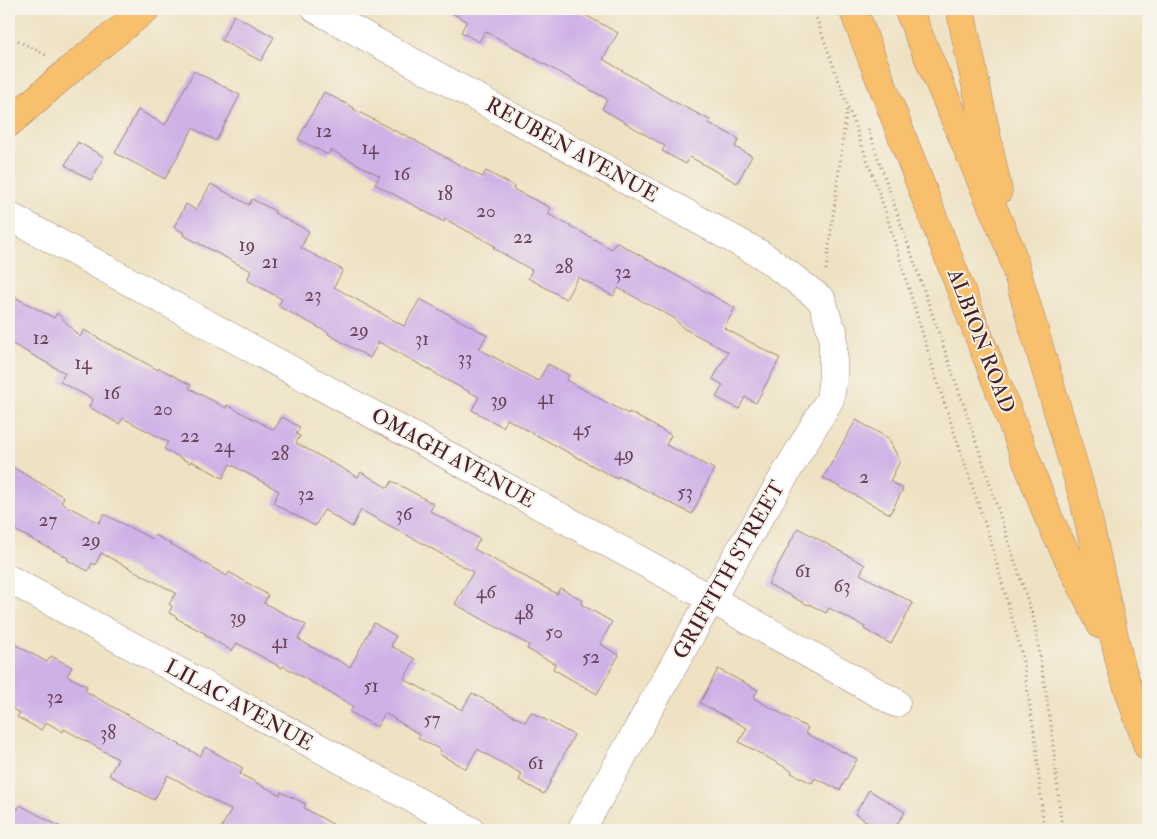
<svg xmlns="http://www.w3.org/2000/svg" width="1157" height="839" viewBox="0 0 1157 839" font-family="'IM FELL Double Pica',serif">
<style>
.building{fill:#ceb1e7}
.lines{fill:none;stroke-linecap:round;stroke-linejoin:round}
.minor-casing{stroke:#9c8077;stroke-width:29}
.major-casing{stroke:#9c8077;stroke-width:29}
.path{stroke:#9c8077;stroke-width:3;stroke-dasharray:1 4;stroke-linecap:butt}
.minor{stroke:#fff;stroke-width:28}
.major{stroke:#f8bf6c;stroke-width:28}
.labels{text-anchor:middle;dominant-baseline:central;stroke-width:4;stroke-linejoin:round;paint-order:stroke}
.number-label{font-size:19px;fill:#6b445a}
.street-label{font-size:21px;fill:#4a1f2b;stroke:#f7f3e8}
</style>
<rect width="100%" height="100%" fill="#f7f3e8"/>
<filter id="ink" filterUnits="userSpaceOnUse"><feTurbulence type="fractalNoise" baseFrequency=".02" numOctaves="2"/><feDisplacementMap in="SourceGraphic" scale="10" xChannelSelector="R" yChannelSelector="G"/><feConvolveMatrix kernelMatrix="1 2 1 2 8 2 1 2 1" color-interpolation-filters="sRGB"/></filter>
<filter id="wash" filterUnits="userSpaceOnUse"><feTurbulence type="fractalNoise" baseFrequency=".0096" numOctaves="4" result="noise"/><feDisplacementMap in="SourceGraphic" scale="20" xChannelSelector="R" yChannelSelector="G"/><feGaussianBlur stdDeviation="1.12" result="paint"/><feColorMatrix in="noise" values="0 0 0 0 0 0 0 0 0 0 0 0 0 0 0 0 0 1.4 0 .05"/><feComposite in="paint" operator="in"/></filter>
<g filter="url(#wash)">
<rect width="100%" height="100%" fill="#eee2c3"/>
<g id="blocks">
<!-- building -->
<path class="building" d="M444 9H574L618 33 603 59 669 99 710 120 709 123 739 139 735 147 752 156 737 183 690 157 686 164 662 151 665 146 602 109 607 99 485 31 479 42 461 32 467 21Z
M234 15 274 37 261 61 221 40Z
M194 71 240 95 216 141 193 128 165 179 115 153 138 110 165 125Z
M324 92 354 108 353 109 403 135V134L482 177 486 171 514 186 513 189 551 208 548 214 612 249 616 242 735 308 724 328 780 358 756 403 745 397 739 409 716 397 723 385 713 379 728 352 683 328 674 318 618 288 613 296 578 277 566 299 528 278 532 270 493 248 495 246 445 219 444 222 375 184 380 176 331 150 328 155 298 139Z
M78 142 104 157 91 180 65 165Z
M211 184 249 205 252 199 275 211 274 213 309 231 301 248 343 270 334 287 404 326 420 299 487 335 479 349 538 381 548 364 569 375 566 380 628 414 629 412 671 435 666 445 714 469 692 514 618 476 617 479 507 419 503 427 472 410 479 397 437 375V374L379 342 370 358 328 334 329 333 278 306 282 299 247 280 251 271 183 235 184 233 174 227 186 204 196 210Z
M9 294 54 318 57 313 80 337 84 330 119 350 120 349 158 370 159 368 191 385 189 388 226 408 227 405 274 430 282 417 300 427 296 434 300 436 296 443 358 477 361 472 388 488 392 481 434 504 430 511 480 539 474 549 557 594 560 588 583 600 581 604 612 622 600 644 619 655 597 694 553 669 555 664 527 649 529 645 455 604 473 572 415 539H414L361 510 352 527 324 510 315 526 273 503 279 491 230 464 223 478 191 461 190 463 164 449 168 442 123 418 119 424 89 407 93 399 60 382 65 373 9 342Z
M856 420 888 438 900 461 890 481 903 489 890 514 823 478Z
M9 465 64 497 61 503 99 523 104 514 152 539 155 535 227 576 229 572 268 595 264 603 306 625 298 639 333 659 334 658 350 667 374 623 396 636 391 646 415 659 404 679 462 710 472 693 525 722 531 712 574 735 544 794 519 780 522 774 477 749 466 769 439 754 441 750 418 738 420 735 385 713 377 727 350 712 353 706 283 666 282 668 237 643 232 651 205 635 206 634 176 618 177 617 169 613 172 606 169 604 176 593 101 553 95 565 92 563 88 571 67 560 68 558 9 527Z
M798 528 865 565 860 574 913 603 891 644 864 629 865 627 829 608 826 613 809 604 808 605 768 584Z
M9 641 47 662 51 656 72 667 67 676 87 686 85 691 200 756 205 747 243 768 240 774 280 795 281 792 306 804 304 808 343 830H220L231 810 168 775 154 800 109 775 118 759 64 729 63 732 46 722 41 730 17 717 20 713 9 707Z
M718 669 758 690 753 698 808 728 805 733 857 759 840 790 815 778 812 783 791 773 792 771 739 742 747 728 700 703Z
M869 790 905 812 893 830H881L855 814Z
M9 804 18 809 20 805 66 830H9Z"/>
</g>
</g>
<g filter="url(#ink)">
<use href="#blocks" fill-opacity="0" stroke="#9c8077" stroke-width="1"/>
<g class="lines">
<!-- minor casing -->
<g class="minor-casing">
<path id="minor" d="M316 9 762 255 788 274 822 300 831 330 833 331V377L830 399 711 599 581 830
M9 216 711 599 896 703
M9 579 470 830"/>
</g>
<!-- major casing -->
<g class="major-casing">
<path id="major" d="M853 9 1049 519 1101 625
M908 9 920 38 1010 248 1084 500 1121 667 1148 747
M960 9 998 191
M9 123 72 68 146 9"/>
</g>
<!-- path -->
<path class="path" d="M813 9 884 207 937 381 990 539 1022 655 1036 745 1044 830
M9 36 46 55
M868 129 969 420 1034 620 1051 724 1062 830
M826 270 847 108"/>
<!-- minor -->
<use href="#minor" class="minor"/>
<!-- major -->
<use href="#major" class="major"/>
</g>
</g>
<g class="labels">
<!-- number labels -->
<g class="number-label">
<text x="324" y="131">12</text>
<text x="370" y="148">14</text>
<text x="402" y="174">16</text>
<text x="445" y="194">18</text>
<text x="486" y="211">20</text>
<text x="523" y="237">22</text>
<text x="247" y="245">19</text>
<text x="270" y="262">21</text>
<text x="564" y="267">28</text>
<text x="623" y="272">32</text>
<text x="313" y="295">23</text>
<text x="359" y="330">29</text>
<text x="41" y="338">12</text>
<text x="422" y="339">31</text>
<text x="465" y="358">33</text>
<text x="83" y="363">14</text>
<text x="112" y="393">16</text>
<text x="546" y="398">41</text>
<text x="499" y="400">39</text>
<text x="163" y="409">20</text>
<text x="582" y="429">45</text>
<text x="190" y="436">22</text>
<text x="224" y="446">24</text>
<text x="280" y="454">28</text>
<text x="624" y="454">49</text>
<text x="864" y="477">2</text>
<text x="685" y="492">53</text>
<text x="306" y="494">32</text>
<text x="404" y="514">36</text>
<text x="48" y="520">27</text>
<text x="91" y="540">29</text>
<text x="803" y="571">61</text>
<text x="842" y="586">63</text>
<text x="486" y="592">46</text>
<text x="524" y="613">48</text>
<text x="238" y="617">39</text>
<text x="554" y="632">50</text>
<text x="280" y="642">41</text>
<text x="591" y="657">52</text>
<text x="371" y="686">51</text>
<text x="55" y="697">32</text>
<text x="432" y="719">57</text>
<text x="108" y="733">38</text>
<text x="536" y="763">61</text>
</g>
<!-- street labels -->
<g class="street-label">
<text transform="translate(572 150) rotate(29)">REUBEN AVENUE</text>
<text transform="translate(981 341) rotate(69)">ALBION ROAD</text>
<text transform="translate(453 458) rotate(29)">OMAGH AVENUE</text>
<text transform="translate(729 570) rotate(-60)">GRIFFITH STREET</text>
<text transform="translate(239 705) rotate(29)">LILAC AVENUE</text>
</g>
</g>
<!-- margin -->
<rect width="1157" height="839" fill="none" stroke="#f7f3e8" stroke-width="30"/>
</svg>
